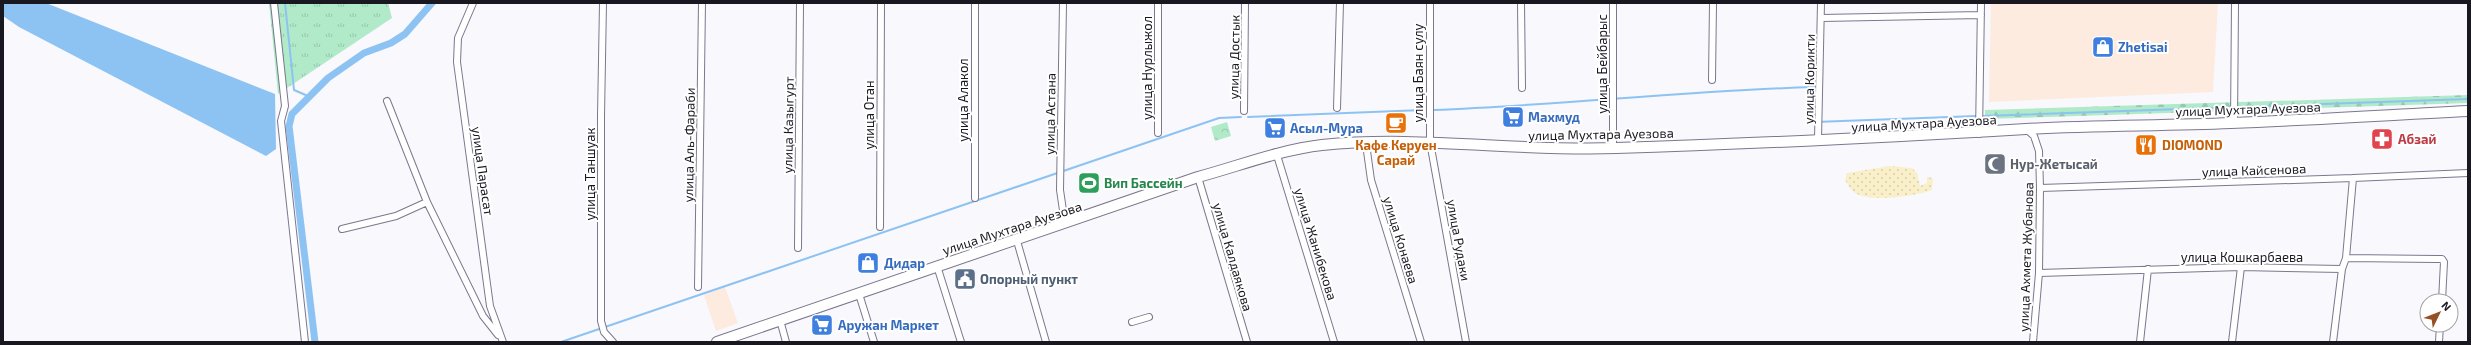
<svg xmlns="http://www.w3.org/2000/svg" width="2471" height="345" viewBox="0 0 2471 345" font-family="'Exo 2',sans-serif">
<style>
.commercial{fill:#fdebe0}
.grass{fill:url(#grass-tufts)}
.forest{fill:url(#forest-firs)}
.sand{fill:url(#sand-dots)}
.park{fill:url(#park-crowns)}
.water{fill:#8dc3f2}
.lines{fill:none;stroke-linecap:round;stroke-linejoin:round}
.stream{stroke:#8dc3f2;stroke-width:2}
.canal{stroke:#8dc3f2;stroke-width:7}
.street-casing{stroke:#7c778e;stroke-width:8}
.primary-casing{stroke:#7c778e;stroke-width:12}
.street{stroke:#fff;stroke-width:6}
.primary{stroke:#fff;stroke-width:10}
.labels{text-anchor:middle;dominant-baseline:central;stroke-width:4;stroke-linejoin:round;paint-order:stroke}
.shop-label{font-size:13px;font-weight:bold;fill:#366cbe;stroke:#fff;text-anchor:start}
.street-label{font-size:13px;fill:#191720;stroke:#fff}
.health-label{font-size:13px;font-weight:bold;fill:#be3a42;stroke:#fff;text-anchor:start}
.food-label{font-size:13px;font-weight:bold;fill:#c56008;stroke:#fff}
.worship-label{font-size:13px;font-weight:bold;fill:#5b616d;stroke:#fff;text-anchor:start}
.leisure-label{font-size:13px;font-weight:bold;fill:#27864d;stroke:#fff;text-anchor:start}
.service-label{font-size:13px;font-weight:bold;fill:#4e5e75;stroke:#fff;text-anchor:start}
</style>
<defs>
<pattern id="grass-tufts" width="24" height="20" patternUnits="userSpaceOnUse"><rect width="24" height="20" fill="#b0eac8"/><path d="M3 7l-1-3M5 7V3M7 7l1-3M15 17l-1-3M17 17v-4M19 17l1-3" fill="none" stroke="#97c8ac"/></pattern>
<pattern id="forest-firs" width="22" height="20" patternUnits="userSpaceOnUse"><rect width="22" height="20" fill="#b0eac8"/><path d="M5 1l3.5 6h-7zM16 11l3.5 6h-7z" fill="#97c8ac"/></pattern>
<pattern id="sand-dots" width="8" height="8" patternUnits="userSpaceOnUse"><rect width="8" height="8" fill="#f9f0ca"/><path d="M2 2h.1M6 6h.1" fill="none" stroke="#d5cdad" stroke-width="1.8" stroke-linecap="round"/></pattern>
<pattern id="park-crowns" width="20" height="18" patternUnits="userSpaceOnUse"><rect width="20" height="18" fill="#b0eac8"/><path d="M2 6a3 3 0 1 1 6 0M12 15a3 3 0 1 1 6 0" fill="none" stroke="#97c8ac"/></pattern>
</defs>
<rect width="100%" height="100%" fill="#f9f8fd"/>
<!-- commercial -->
<path class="commercial" d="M1991 3H2218L2213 92 1989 102Z
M725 287 738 323 716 331 704 295Z"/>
<!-- grass -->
<path class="grass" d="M269 3H388L392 18 278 94Z"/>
<!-- forest -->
<path class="forest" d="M2468 95V103L1985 119V110Z"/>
<!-- sand -->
<path class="sand" d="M1890 166 1912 168 1917 173 1920 186 1927 183V177L1933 178 1932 190C1916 196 1872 202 1857 194 1851 191 1848 185 1845 180L1847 173Z"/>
<!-- park -->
<path class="park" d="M1227 122 1231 136 1215 141 1211 127Z"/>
<!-- water -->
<path class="water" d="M3 3H46L275 94 276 149 266 156 19 27 3 16Z"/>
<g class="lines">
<!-- stream -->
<path class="stream" d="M285 3 294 90 308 96
M1978 3V26
M1434 110C1561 105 1687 91 1814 87L1815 122 1977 116
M1982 116 2468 99
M1248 117 1423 110
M561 342 1219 118 1241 117"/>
<!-- canal -->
<path class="canal" d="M315 342 289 126 292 114 328 78 364 53 391 43 405 34 432 3"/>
<!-- street casing -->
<g class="street-casing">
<path id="street" d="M274 3 285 106 281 121 305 342
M473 3 458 38 457 62 490 306 503 342
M603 3 601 116V321L604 332 613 342
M1063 3 1060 190 1065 224
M1430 3V142L1466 342
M1521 3 1522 88
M1821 18 1981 15
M1712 80 1713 3
M387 101 427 202 483 316 498 335
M1337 108 1340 3
M1244 111 1245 3
M2234 123 2235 3
M2026 129 2034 136 2039 151 2040 188 2039 273 2033 342
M1158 133V3
M1979 134 1981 3
M1818 139 1821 3
M1366 144 1371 180 1421 342
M1613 149V3
M1276 152 1334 342
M1198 177 1247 342
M2040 188 2353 178 2468 173
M975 198V3
M880 227 881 3
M342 229 396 216 427 202
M1017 241 1046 342
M798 248 800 3
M2346 258 2353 178
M937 266 961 342
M2039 273 2241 267 2342 269 2346 258 2437 259H2442L2444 262 2442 301
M698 287 702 3
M859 294 874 342
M780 320 786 342
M1132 322 1149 317
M2140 342 2148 269
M2232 342 2241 267
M2333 342 2342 269
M2439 342 2440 325"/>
</g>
<!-- primary casing -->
<g class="primary-casing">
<path id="primary" d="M717 342 1198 177C1239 166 1279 150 1322 145 1420 135 1518 152 1616 148 1753 144 1890 137 2026 129 2094 125 2163 126 2231 123 2310 120 2389 115 2468 111"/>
</g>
<!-- street -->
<use href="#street" class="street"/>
<!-- primary -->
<use href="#primary" class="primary"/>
</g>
<!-- icons -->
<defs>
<g id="shop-square" transform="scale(1.15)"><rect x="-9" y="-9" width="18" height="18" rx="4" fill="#3f7fe0" stroke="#fff"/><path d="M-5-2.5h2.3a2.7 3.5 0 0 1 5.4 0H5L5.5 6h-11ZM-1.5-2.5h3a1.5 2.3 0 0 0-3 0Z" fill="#fff"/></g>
<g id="supermarket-square" transform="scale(1.15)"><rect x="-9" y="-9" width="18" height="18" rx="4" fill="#3f7fe0" stroke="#fff"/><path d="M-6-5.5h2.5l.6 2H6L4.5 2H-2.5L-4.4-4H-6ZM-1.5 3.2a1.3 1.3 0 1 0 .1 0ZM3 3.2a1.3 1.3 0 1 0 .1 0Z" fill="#fff"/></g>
<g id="cafe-square" transform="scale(1.15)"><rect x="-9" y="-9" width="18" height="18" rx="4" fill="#e8710a" stroke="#fff"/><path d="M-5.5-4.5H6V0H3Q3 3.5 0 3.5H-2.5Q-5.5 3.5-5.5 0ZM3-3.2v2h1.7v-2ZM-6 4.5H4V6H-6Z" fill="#fff"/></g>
<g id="pharmacy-square" transform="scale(1.15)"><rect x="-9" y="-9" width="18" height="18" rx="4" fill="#e0444e" stroke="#fff"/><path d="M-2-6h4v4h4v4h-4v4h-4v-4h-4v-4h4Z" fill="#fff"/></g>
<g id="restaurant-square" transform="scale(1.15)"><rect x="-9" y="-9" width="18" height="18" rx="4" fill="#e8710a" stroke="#fff"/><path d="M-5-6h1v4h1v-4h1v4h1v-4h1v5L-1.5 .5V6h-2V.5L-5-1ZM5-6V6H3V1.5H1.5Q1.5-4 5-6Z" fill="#fff"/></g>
<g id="mosque-square" transform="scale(1.15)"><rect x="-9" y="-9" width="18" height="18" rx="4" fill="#6b7280" stroke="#fff"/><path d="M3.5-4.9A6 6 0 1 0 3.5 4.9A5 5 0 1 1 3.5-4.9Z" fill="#fff"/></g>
<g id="stadium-square" transform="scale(1.15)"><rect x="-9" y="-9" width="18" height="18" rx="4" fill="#2e9e5b" stroke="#fff"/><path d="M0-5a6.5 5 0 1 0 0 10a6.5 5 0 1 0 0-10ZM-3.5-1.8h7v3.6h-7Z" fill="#fff"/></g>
<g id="civic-square" transform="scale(1.15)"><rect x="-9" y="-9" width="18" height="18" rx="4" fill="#5c6f8a" stroke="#fff"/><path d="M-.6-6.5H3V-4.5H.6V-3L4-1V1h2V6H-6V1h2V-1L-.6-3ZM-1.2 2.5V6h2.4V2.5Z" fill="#fff"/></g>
</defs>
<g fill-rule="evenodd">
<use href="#shop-square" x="2103" y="47"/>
<use href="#supermarket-square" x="1513" y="117"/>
<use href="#cafe-square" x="1396" y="123"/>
<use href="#supermarket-square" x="1275" y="128"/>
<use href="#pharmacy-square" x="2382" y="139"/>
<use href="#restaurant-square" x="2146" y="145"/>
<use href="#mosque-square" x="1995" y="164"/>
<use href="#stadium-square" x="1089" y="183"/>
<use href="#shop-square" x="868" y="263"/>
<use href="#civic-square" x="965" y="279"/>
<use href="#supermarket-square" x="822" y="325"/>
</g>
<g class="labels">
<!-- shop labels -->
<g class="shop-label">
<text x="2118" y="47">Zhetisai</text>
<text x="1528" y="117">Махмуд</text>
<text x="1290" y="128">Асыл-Мура</text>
<text x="884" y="263">Дидар</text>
<text x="838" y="325">Аружан Маркет</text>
</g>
<!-- street labels -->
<g class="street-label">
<text transform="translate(1234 57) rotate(-89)">улица Достык</text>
<text transform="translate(1602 64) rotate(-90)">улица Бейбарыс</text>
<text transform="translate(1147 68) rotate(-90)">улица Нурлыжол</text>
<text transform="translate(1418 73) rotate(-90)">улица Баян сулу</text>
<text transform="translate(1809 79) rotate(-89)">улица Корикти</text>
<text transform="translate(963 100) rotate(-90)">улица Алакол</text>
<text transform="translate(2248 109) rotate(-2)">улица Мухтара Ауезова</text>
<text transform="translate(1050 114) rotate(-89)">улица Астана</text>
<text transform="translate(869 115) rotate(-90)">улица Отан</text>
<text transform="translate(1924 123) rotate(-3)">улица Мухтара Ауезова</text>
<text transform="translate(788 125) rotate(-89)">улица Казыгурт</text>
<text transform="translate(1601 134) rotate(-1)">улица Мухтара Ауезова</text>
<text transform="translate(689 145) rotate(-89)">улица Аль-Фараби</text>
<text transform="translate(2254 170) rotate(-2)">улица Кайсенова</text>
<text transform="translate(483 171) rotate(82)">улица Парасат</text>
<text transform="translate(590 174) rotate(-90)">улица Таншуак</text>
<text transform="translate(1012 228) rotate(-18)">улица Мухтара Ауезова</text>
<text transform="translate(1401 240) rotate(73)">улица Конаева</text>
<text transform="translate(1459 240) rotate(80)">улица Рудаки</text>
<text transform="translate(1316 244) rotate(73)">улица Жанибекова</text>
<text transform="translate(1233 257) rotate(74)">улица Калдаякова</text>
<text transform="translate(2026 257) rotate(-88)">улица Ахмета Жубанова</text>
<text x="2242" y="257">улица Кошкарбаева</text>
</g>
<!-- health labels -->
<g class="health-label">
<text x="2398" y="139">Абзай</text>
</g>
<!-- food labels -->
<g class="food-label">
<text x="1396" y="145">Кафе Керуен<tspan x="1396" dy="15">Сарай</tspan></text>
<text x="2162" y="145" text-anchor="start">DIOMOND</text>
</g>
<!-- worship labels -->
<g class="worship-label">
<text x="2010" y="164">Нур-Жетысай</text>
</g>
<!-- leisure labels -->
<g class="leisure-label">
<text x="1104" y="183">Вип Бассейн</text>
</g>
<!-- service labels -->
<g class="service-label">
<text x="980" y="279">Опорный пункт</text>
</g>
</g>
<!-- border -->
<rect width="2471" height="345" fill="none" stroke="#191720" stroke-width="8"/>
<!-- north arrow -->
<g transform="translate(2439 313) rotate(47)"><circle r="19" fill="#ffffff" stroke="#a3a2a6"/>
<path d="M0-3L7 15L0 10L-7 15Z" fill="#955124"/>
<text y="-6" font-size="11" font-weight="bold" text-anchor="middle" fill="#191720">N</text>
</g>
</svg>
